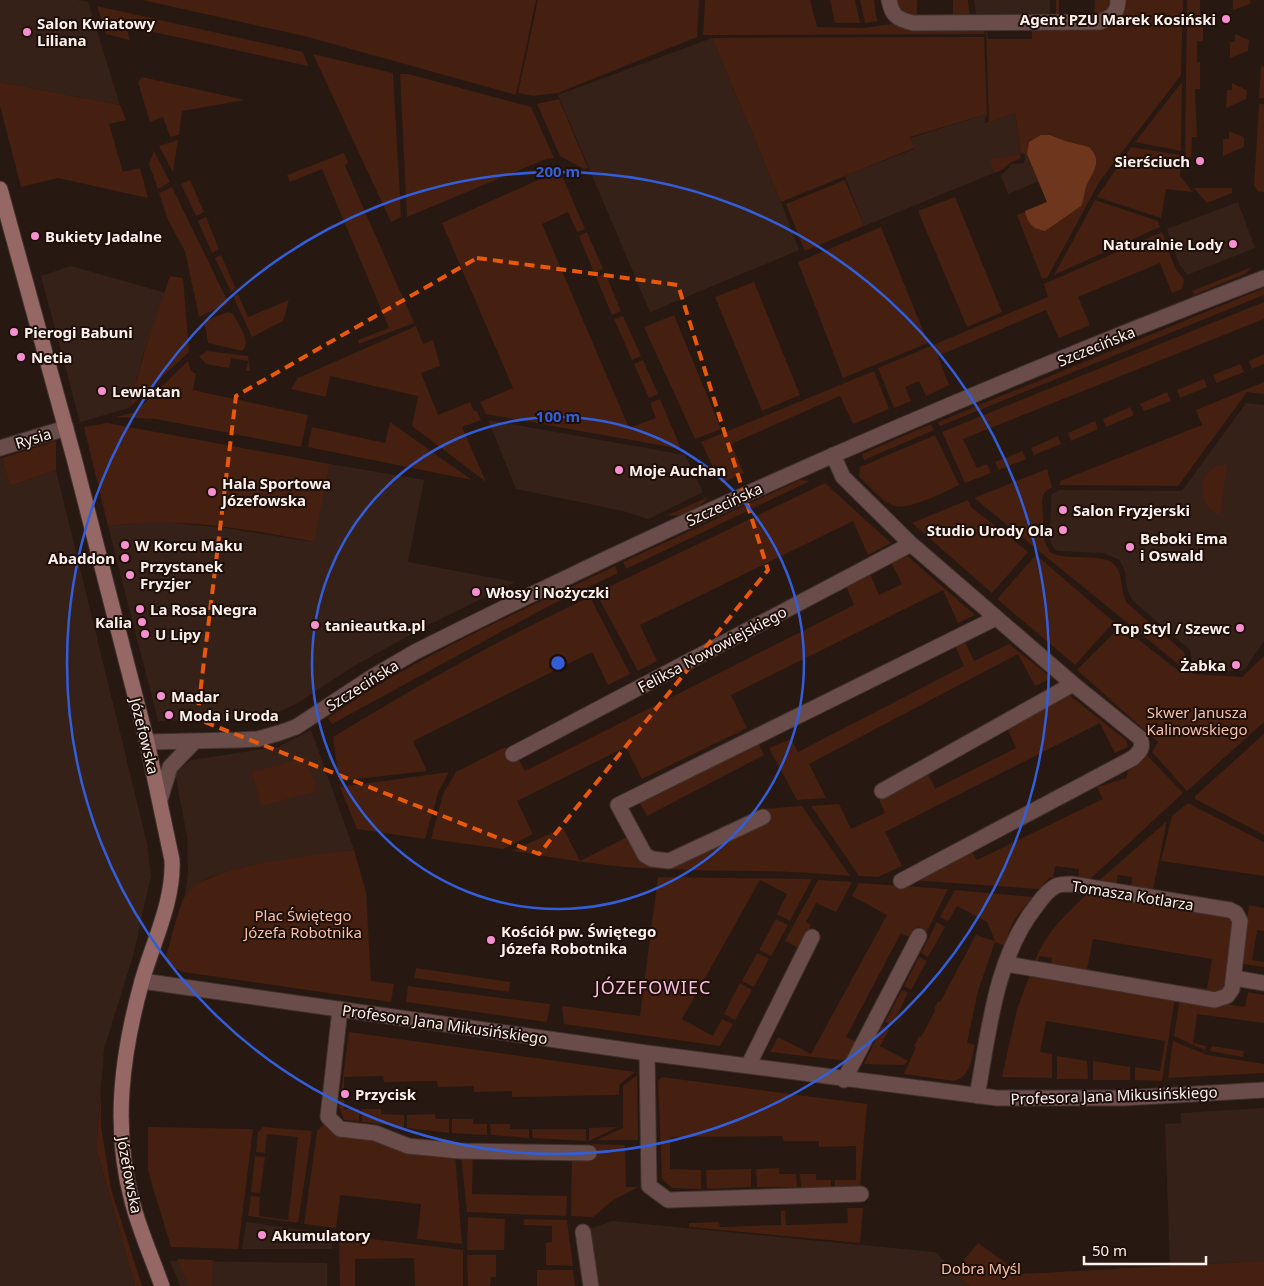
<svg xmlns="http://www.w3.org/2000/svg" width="1264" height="1286" viewBox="0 0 1264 1286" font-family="'Noto Sans',sans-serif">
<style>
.built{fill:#362118}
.green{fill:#451f0f}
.forest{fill:#6e361d}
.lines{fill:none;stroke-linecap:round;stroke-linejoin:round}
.street-casing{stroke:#41322c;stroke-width:17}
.secondary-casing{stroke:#41322c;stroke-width:17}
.street{stroke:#6a4d4b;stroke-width:15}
.secondary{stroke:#966865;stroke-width:15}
.marked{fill:none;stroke:#e8590c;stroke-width:4;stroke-dasharray:10 6;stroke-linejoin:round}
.ring{fill:none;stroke:#335eda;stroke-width:2.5}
.poi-dot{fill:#f690d0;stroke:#1e0f09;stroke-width:2}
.labels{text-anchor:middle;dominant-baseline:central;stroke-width:4;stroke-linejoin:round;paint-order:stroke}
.poi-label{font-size:15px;font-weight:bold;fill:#fcf1ed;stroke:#1e0f09;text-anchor:start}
.street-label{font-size:15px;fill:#fcf1ed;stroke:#1e0f09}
.park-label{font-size:15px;fill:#f7c0aa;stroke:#1e0f09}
.quarter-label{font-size:18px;letter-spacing:1px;fill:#f8bee1;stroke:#1e0f09}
.centre{fill:#335eda;stroke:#1e0f09;stroke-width:2.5}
.ring-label{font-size:15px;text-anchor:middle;font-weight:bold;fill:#335eda;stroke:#1e0f09;stroke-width:4;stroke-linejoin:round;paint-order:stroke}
</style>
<rect width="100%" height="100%" fill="#281812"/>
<!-- built -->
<path class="built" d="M0 0H77L88 2 120 105 0 82Z
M974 0H1050V18L977 19Z
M712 38 781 202 799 250 650 312 558 95Z
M1015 113 1021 154 991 159 994 173 864 226 845 176 914 149 910 138 987 114 984 123Z
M1025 154H1027L1039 181 1008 194 1001 176 1012 164 1024 163Z
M1238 202 1255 248 1187 275 1179 264 1167 229Z
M71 266 166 293 143 355 129 408 80 422 41 276Z
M1246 403 1264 405V641L1245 669 1241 671H1198L1194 669 1190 650 1132 600 1127 588 1125 572 1120 560 1103 553 1058 551 1054 549 1050 540 1051 499 1052 494 1060 490 1182 491Z
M488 420 685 455 703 492 648 519 623 511 516 489Z
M2 458 10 486 56 470 147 843 151 876 133 956 104 1049 96 1148 135 1286H0V459Z
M330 464 424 480 408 562 515 582 428 625 354 666 296 704 271 715 239 719 158 721 108 526 154 521 226 528 313 542Z
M311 730 354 850 243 867 207 878 185 895 188 873 187 836 175 773 191 760 278 747Z
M1264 1108V1261L1170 1266 1165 1124 1181 1123V1113Z
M612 1221 935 1252 970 1286H595L587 1230Z
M246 1222 332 1234V1249H242Z
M170 1261 327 1263V1286H180Z"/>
<!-- green -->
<path class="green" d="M142 0H536L516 95 304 36Z
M538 0H699L697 37 558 93 533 96 518 93Z
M705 0H810L817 27 863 28 900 23 984 25V34L703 35Z
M830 0H855L860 23H835Z
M860 0H874L877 21 865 23Z
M892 0H917V15L953 14V0H968L970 19 900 16Z
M1056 0H1059V16H1094L1095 0H1115L1111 14 1056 19Z
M1121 0H1183L1181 75 1100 181 1047 278 1042 279 1017 215 1047 202 1027 154H1021L1020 159C1007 162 1005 171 994 173L990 159 1021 154 1015 113 989 122 986 27 988 39H1032V27L1102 24Z
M1187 0H1200V14L1203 15V41H1197V62H1200V89H1195L1197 137H1192L1191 158H1185Z
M1233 0H1251L1250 4 1233 10Z
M97 6 303 52 308 66 126 26 130 40 106 34Z
M1235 34 1249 40 1248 51 1230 58V42H1235Z
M984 37 987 114 910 137 914 148 781 202 712 38Z
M313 54 393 73 401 217 391 222Z
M1261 66 1264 67V98H1259Z
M400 74H408L531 107 554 158 546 159 407 217Z
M142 77 245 100 182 111 179 135 170 137 163 117 150 122 138 82Z
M0 82 120 105 126 120 109 124 123 172 140 168 148 198 58 178 21 187 0 106Z
M1182 82 1181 151 1135 142Z
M1232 83 1247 90 1246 99 1226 108 1227 90H1232Z
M559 99 588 168 584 169 560 156 537 104Z
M1259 104H1264V192L1258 191 1254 186Z
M1229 131 1244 137V147L1223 156V139H1229Z
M178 140 173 172 159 146Z
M1131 147 1181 155 1180 176 1193 192 1166 189 1161 218 1097 197Z
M154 151 170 182 158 189 149 164Z
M344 153 348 162 345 166 414 323 359 344 358 340 389 328 322 169 290 182 287 175Z
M549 175 563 178 585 229 577 232 568 212 542 224 629 428 656 418 650 403 660 399 681 449 486 414 480 402 513 388 442 223Z
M190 180 204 212 196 216 181 184Z
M845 180 864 226 805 251 786 204Z
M172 187 227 300V304L199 317 185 251 168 220 159 193Z
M1194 188H1232V193L1207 203Z
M955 197 1002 312 967 327 918 211Z
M1095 200 1158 221 1160 227 1054 275Z
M206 217 219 249 212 253 198 221Z
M881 227 928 343 843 378 798 262Z
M587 232 603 269 594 273 579 236Z
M1162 232 1175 268 1184 279 1182 289 1172 293 1160 263 1078 297 1090 325 1059 338 1046 310 938 356 949 385 926 396 919 381 905 387 911 401 894 408 878 368 1048 297 1044 284Z
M221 255 236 289 231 292 215 258Z
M1252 267 1245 274 1194 295 1192 291Z
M605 273 621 311 612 315 596 277Z
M170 276 183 278 189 352 129 408 144 353Z
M754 282 800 395 762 411 715 297Z
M1264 288V295L940 426 938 422Z
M238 294 248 317 289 300 283 321 252 337 233 296Z
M1264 302V319L963 439 977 468 987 464 991 473 965 483 942 432Z
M228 312 233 314C238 324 253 343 242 351L208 343 205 324 208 320Z
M674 315 721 429 695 439 644 327Z
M623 316 641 356 632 360 614 319Z
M416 326 423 344 433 340 440 366 421 373 438 415 470 402 474 411H477L481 420 462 427 486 482 412 426 418 396 330 376 326 397 291 389 298 378Z
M207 351 248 356 250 371H246L248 361 231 358 229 368 206 364 199 356Z
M1264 354V364L1252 369 1249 361Z
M643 360 658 394 649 398 634 364Z
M188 361 191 371 196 374 193 390 308 415 301 447 156 419 116 417 135 412Z
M1240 364 1244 372 1216 383 1213 375Z
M874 371 889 409 853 424 840 396 731 444 744 473 721 483 701 442Z
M1204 379 1207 387 1180 398 1177 390Z
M1264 382V394L1247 392 1178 486 1060 485V481L1202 425 1196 410Z
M1167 392 1171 401 1144 411 1140 404Z
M1130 407 1134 415 1106 427 1103 419Z
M1095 421 1098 429 1071 441 1068 433Z
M390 422 472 480 308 447 312 427 385 443Z
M107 423 330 464 314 542C247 529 176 516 108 526L84 427Z
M931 424 934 430 864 460 862 454Z
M935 435 959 485C944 492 907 512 892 505 880 500 869 485 859 477L860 467Z
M1058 436 1061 444 1034 455 1031 448Z
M56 441V470L10 486 2 458Z
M1022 451 1026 459 999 470 995 462Z
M1218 465H1227L1220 515C1197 506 1196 477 1218 465Z
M1047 469 1052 487 1044 493 1042 500 1044 540 1050 552C1066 562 1104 552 1115 565 1124 576 1120 591 1127 603L1184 652 1188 667 1193 674 1242 677 1264 656V722L1187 791 1152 752 1158 742 1077 670 1121 626 1180 672 1189 673 974 498Z
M800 480 810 481 626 569 623 562Z
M825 483 891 543 868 555 853 521 640 625 657 661 638 671 596 593Z
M708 497C704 506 678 519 668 515Z
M968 500 971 507 1028 552 992 593 912 523Z
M904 553 975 615 958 623 943 590 731 695 747 728 642 779 626 747 517 801 533 834 503 849 431 839 443 794 456 772 505 747 511 760 518 758 525 771 854 605 845 584 869 572 879 595 902 584 890 560Z
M1036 555 1114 622 1075 665 997 599Z
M615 566 618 573 545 608 332 724 328 718C417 655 518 613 615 566Z
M590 597 630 674 608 685 592 652 413 741 427 771 339 781 333 737C417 686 501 638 590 597Z
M963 638 974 661 1009 644 1052 678 1035 686 1018 654 809 764 826 798 797 800 769 748 791 739 798 752 964 666 954 643Z
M1069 695 1126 740 1128 747 1115 753 1100 723 885 832 902 866 878 877 859 876 811 806 839 804 851 829 885 813 878 797 928 774 935 789 1016 748 1007 728Z
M1264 734V835L1195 799V796Z
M757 740 764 755 647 816 637 798Z
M1147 755 1183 793 1086 883 1078 881 1079 869 1055 866 1053 878 1050 877 1039 889 909 880 970 848 977 860 1103 799 1097 787 1126 778 1131 762Z
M307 757 317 791 261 806 252 772Z
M449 772 438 793 425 839 357 829 340 787Z
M1188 803 1264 842V876L1161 861 1172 816Z
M802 806 850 876C781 869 711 872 641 868 598 866 554 857 512 851L563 828 580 861 629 836 649 862 768 818 763 809Z
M1167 821 1152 894 1131 890 1132 877 1118 875 1115 888 1095 884Z
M354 850 366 892 371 981 394 984 391 1002 183 972 168 965 165 960C169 947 180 902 186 894 212 863 313 856 354 850Z
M658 877 812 879 790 921 777 914 787 894 760 880 682 1019 713 1036 722 1019 733 1024 720 1046 564 1024 562 1006 640 1016Z
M818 880 852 882 836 912 816 903 806 922 811 925 799 948 785 941Z
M859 883 948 889 927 931 918 926 911 938 901 933 846 1037 856 1042 848 1061 770 1052 778 1037 811 1054 887 915 852 896Z
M955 890 1033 897C1021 911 1004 928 1008 947L995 942 978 991 967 1043 975 1045C971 1060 971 1076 954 1081L904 1074 916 1047 914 1046 919 1036 921 1037 935 1011 934 1009 938 1002H940L976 935 995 941 987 922 957 906 948 921 940 917Z
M1088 893 1235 916 1226 993 1179 991 1181 985 1207 989 1212 959 1093 939 1087 969 1101 972 1100 979 1050 969 1052 958 1039 956 1037 967 1033 966C1045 933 1063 917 1088 893Z
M1249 905 1264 908V931L1257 930 1252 960 1264 962V967L1244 964 1242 959Z
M776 919 788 925 771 956 759 950Z
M937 922 945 927 928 957 921 953Z
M757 953 769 959 754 987 742 981Z
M919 957 927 961 911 990 904 986Z
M416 968 510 982 509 992 414 978Z
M1031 972 1175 997 1162 1081 1135 1080V1067L1160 1071 1165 1041 1046 1021 1040 1052 1052 1054V1078L1002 1077 1017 1009Z
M740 983 752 990 735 1020 724 1014Z
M408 986 550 1004 547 1022 406 1002Z
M902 990 908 993 892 1025 885 1022Z
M1248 992 1264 995V1023L1197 1014 1193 1043 1206 1046 1205 1050 1174 1036 1180 997 1245 1007Z
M882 1026 889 1030 880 1046 908 1061 904 1065 864 1064Z
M349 1032 635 1072 619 1085V1095L512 1097V1091L474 1092V1086L438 1087 437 1081 384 1082 383 1076 344 1077V1109H359V1121L344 1120 339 1107Z
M1173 1041 1207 1055 1264 1064V1073L1168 1078Z
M1212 1046 1244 1051 1243 1057 1210 1051Z
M1057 1056 1087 1061 1088 1079H1057Z
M1093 1061 1130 1067V1080H1093Z
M637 1075 638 1140H597L623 1128V1086Z
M662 1077 867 1104 860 1186 835 1187V1180H856V1146L819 1147V1141H783L782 1136 670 1137V1169L701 1170V1189L672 1188 662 1179 658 1081Z
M101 1092V1126L111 1189 142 1286H135L96 1148Z
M362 1109H381V1114L404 1115V1127L362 1122Z
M435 1114 436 1119H449V1133L407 1128V1115Z
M452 1119H473V1124H487V1135L452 1133Z
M328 1120 455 1154 462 1244 417 1239 421 1204 340 1195 336 1228 304 1224 317 1131Z
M490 1124H510V1129H529V1138L491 1135Z
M148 1127 253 1129 238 1249 171 1247 148 1171Z
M263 1127 312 1131 298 1223 248 1216 251 1196 260 1197 259 1216 288 1220 298 1137 267 1134 265 1153 256 1152 258 1132Z
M618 1127 589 1141V1128Z
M532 1129H586V1141L533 1138Z
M592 1144 625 1145 626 1187H638L612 1201 593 1217 571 1216 572 1155H591Z
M461 1155H473L472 1194 567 1196 566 1216 467 1212Z
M255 1156 265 1157 260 1193 251 1192Z
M779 1168V1174H796L797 1187H757L756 1169Z
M751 1169V1187L707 1189 706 1170Z
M800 1174H816V1180H831V1187H801Z
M847 1208H863L860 1243 689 1227V1223L719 1222 720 1227 781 1225V1211L785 1210 786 1225 848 1223Z
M468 1217 505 1219 504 1250H467Z
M524 1219 567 1220 573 1266 546 1265V1243L552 1242V1226L524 1225Z
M339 1235 463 1250V1286H415L414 1258 355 1259V1286H340Z
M978 1243 1021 1274 1264 1261V1286H970L954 1272Z
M467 1255H496V1277H491L490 1286H468Z
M177 1259 213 1260 212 1286H189Z
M537 1270H573L575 1286H537Z"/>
<!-- forest -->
<path class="forest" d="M1041 135H1050L1065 141 1089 147C1104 162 1092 172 1086 187 1084 193 1084 200 1081 206L1045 231C1033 229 1027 223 1025 211L1047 202 1027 154 1029 142Z"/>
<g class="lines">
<!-- street casing -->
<g class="street-casing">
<path id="street" d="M889 0C892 16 897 19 913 23L1100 22C1111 17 1118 14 1118 0
M0 448 66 428
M833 455 843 477 911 544 1073 684 1140 738C1144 748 1140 751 1133 758L901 881
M147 742 238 740 258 739 279 733 296 727 372 677 415 652C691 513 976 389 1264 278
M513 754 911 544
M882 791 1073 684
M160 800 170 767 195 741
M763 817 669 861 652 859 645 855 618 805 996 618
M1234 978 1264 983
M142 981 647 1053 997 1098H1124L1264 1090
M340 1009 328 1117 340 1129 375 1133 408 1146 460 1151 589 1153
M647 1053 649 1186 668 1200 861 1194
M748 1066 812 937
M844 1080 919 936
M977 1096C989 1032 995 957 1037 905 1042 898 1048 890 1056 886 1060 884 1066 884 1071 884L1230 910 1236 913 1240 921 1232 989 1227 996 1215 1000 1006 964
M583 1232 591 1286"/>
</g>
<!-- secondary casing -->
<g class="secondary-casing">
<path id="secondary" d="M0 189 74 458 147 742 172 860C174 901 153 942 142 981 122 1053 112 1127 132 1201 139 1229 152 1258 162 1286"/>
</g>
<!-- street -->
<use href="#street" class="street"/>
<!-- secondary -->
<use href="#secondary" class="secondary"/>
</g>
<!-- marked area -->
<path class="marked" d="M477 258 678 285 768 570 539 854 197 719 236 396Z"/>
<!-- distance rings -->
<g class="ring">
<circle cx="558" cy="663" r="246"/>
<circle cx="558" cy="663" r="491"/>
</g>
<!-- markers -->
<g class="poi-dot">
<circle cx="1226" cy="19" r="5"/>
<circle cx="27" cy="32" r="5"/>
<circle cx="1200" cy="161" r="5"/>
<circle cx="35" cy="236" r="5"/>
<circle cx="1233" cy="244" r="5"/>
<circle cx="14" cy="332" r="5"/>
<circle cx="21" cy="357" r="5"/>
<circle cx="102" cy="391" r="5"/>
<circle cx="619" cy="470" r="5"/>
<circle cx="212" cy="492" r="5"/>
<circle cx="1063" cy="510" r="5"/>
<circle cx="1063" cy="530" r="5"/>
<circle cx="125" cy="545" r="5"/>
<circle cx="1130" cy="547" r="5"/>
<circle cx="125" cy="558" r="5"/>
<circle cx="130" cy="575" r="5"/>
<circle cx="476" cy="592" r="5"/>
<circle cx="140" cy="609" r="5"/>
<circle cx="142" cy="622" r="5"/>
<circle cx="315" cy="625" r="5"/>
<circle cx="1240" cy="628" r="5"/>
<circle cx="145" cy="634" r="5"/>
<circle cx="1236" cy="665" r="5"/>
<circle cx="161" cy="696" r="5"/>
<circle cx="169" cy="715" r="5"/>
<circle cx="491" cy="940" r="5"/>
<circle cx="345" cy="1094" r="5"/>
<circle cx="262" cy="1235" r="5"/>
</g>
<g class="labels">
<!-- poi labels -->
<g class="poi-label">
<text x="1216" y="19" text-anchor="end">Agent PZU Marek Kosiński</text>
<text x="37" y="23">Salon Kwiatowy<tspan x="37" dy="17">Liliana</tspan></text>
<text x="1190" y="161" text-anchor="end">Sierściuch</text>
<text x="45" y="236">Bukiety Jadalne</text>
<text x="1223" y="244" text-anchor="end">Naturalnie Lody</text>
<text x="24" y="332">Pierogi Babuni</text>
<text x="31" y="357">Netia</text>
<text x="112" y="391">Lewiatan</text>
<text x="629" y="470">Moje Auchan</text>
<text x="222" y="483">Hala Sportowa<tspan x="222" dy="17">Józefowska</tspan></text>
<text x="1073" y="510">Salon Fryzjerski</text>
<text x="1053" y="530" text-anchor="end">Studio Urody Ola</text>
<text x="1140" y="538">Beboki Ema<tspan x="1140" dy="17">i Oswald</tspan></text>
<text x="135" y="545">W Korcu Maku</text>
<text x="115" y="558" text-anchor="end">Abaddon</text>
<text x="140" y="566">Przystanek<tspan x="140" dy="17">Fryzjer</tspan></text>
<text x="486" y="592">Włosy i Nożyczki</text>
<text x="150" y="609">La Rosa Negra</text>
<text x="132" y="622" text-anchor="end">Kalia</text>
<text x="325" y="625">tanieautka.pl</text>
<text x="1230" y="628" text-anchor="end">Top Styl / Szewc</text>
<text x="155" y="634">U Lipy</text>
<text x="1226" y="665" text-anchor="end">Żabka</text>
<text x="171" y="696">Madar</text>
<text x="179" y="715">Moda i Uroda</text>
<text x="501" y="931">Kościół pw. Świętego<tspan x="501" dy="17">Józefa Robotnika</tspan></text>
<text x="355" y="1094">Przycisk</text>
<text x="272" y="1235">Akumulatory</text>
</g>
<!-- street labels -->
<g class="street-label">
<text transform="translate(1096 346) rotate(-22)">Szczecińska</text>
<text transform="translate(33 438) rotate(-17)">Rysia</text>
<text transform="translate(724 504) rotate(-25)">Szczecińska</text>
<text transform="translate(712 649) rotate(-28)">Feliksa Nowowiejskiego</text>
<text transform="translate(362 685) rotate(-32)">Szczecińska</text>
<text transform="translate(145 736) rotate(76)">Józefowska</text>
<text transform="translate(1133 895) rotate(9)">Tomasza Kotlarza</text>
<text transform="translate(445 1024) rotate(8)">Profesora Jana Mikusińskiego</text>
<text transform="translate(1114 1095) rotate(-2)">Profesora Jana Mikusińskiego</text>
<text transform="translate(130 1175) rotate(79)">Józefowska</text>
</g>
<!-- park labels -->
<g class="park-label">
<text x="1197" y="712">Skwer Janusza<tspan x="1197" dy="17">Kalinowskiego</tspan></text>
<text x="303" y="915">Plac Świętego<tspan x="303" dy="17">Józefa Robotnika</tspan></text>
<text x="981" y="1268">Dobra Myśl</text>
</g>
<!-- quarter labels -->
<g class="quarter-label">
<text x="653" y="987">JÓZEFOWIEC</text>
</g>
</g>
<circle cx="558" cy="663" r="8" class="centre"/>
<g class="ring-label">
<text x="558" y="177">200 m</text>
<text x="558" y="422">100 m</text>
</g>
<!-- scale -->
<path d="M1084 1256v8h122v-8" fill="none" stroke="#fcf1ed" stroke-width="2.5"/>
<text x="1092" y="1256" font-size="15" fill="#fcf1ed" stroke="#1e0f09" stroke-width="4" paint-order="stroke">50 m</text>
</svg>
